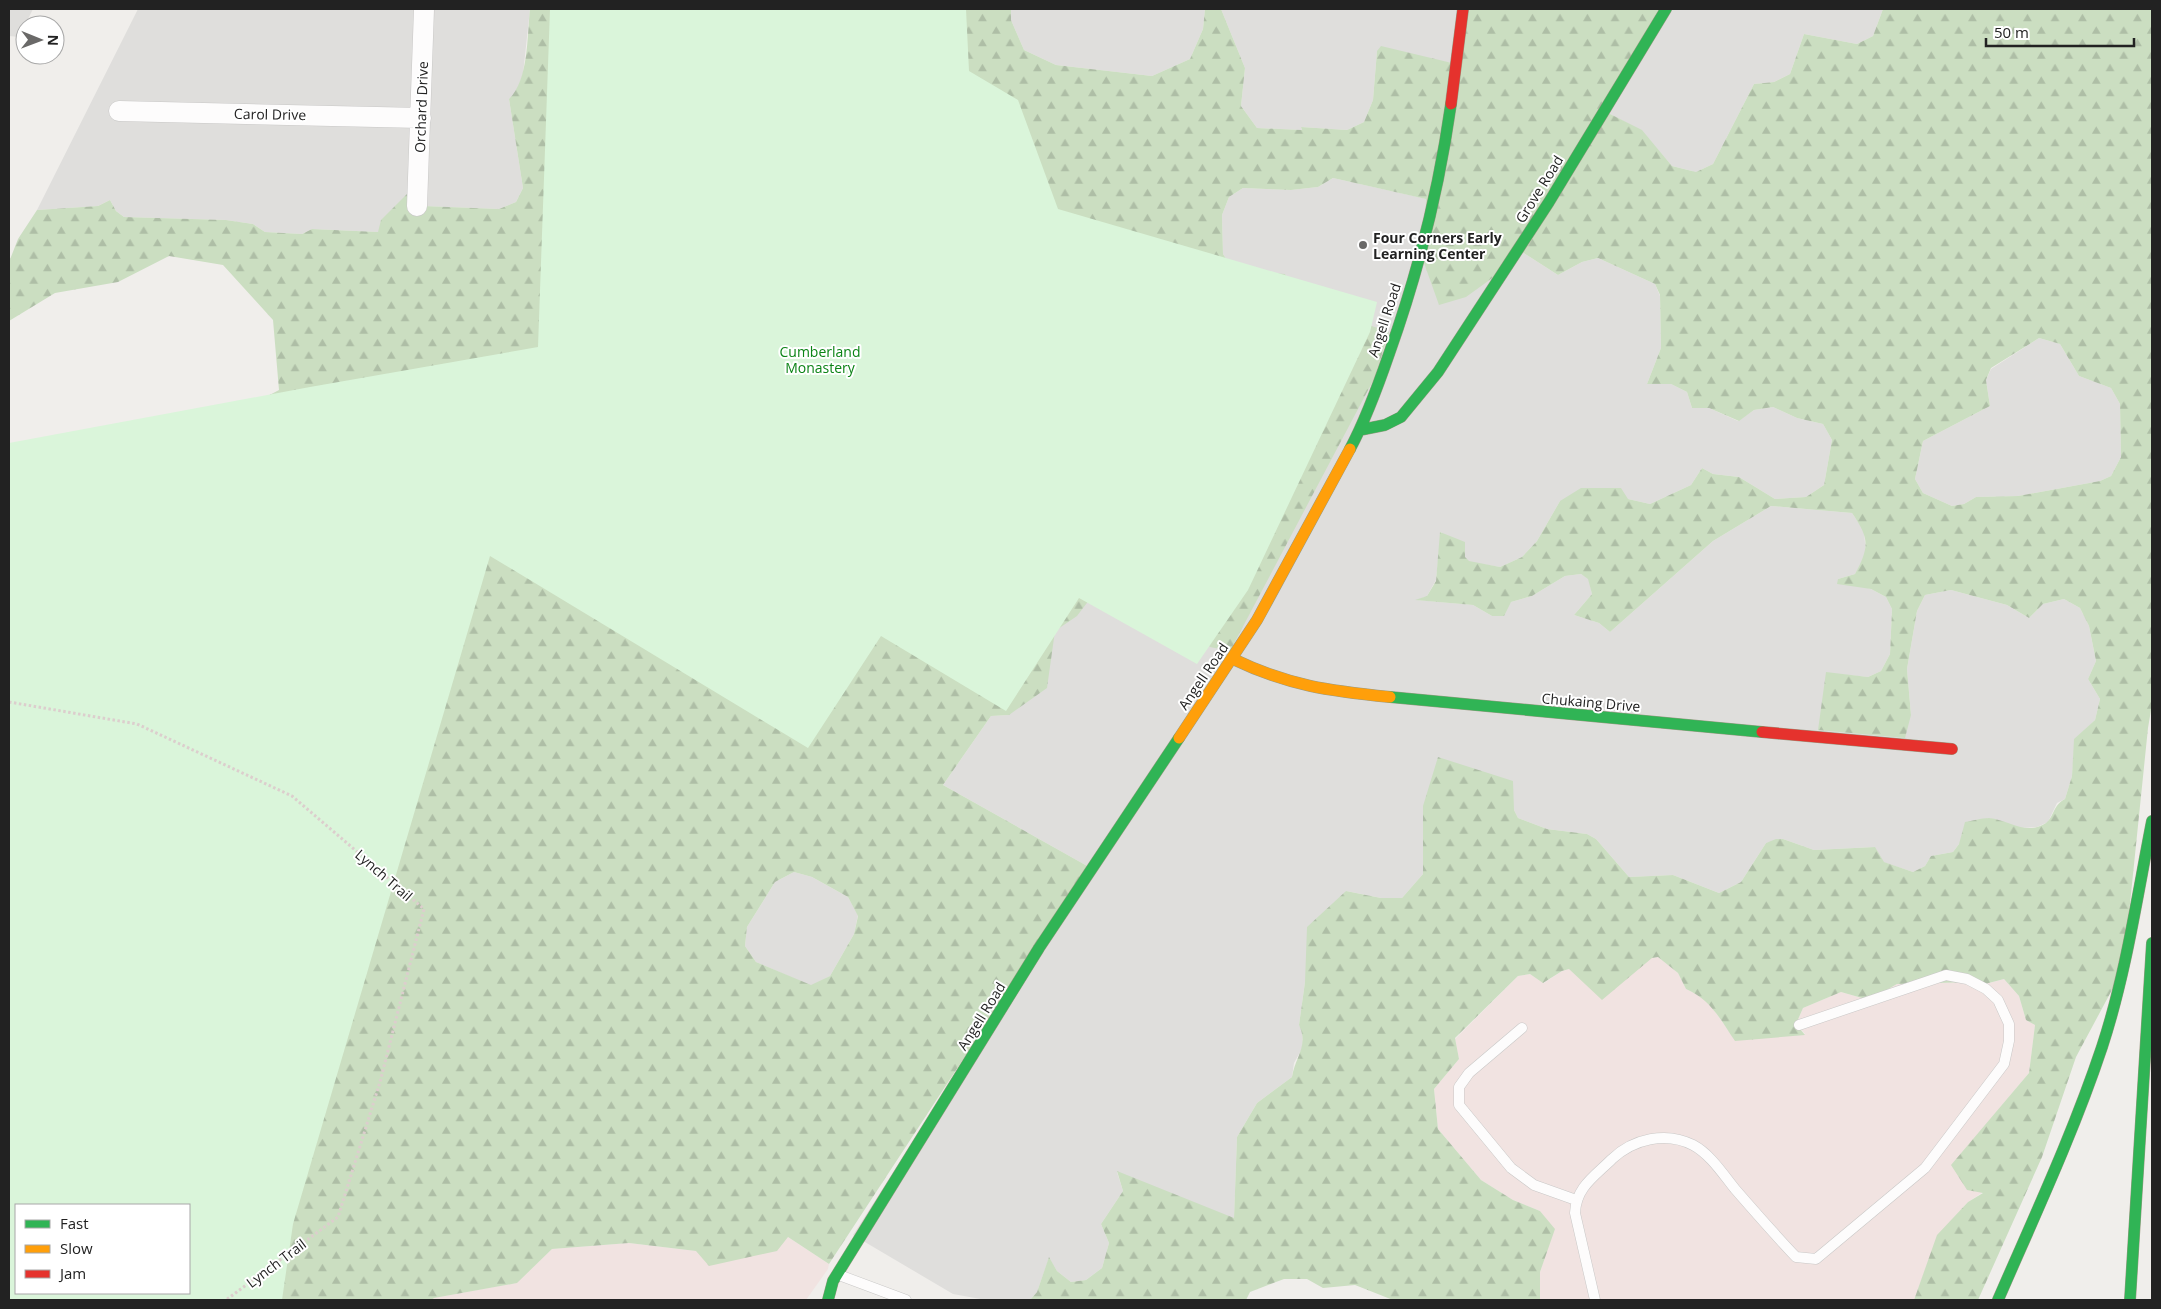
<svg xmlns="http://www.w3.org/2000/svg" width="2161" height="1309" viewBox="0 0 2161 1309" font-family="'Open Sans',sans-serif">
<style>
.residential{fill:#dfdedc}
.commercial{fill:#f1e3e1}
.forest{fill:url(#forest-firs);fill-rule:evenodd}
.park{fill:#daf5da;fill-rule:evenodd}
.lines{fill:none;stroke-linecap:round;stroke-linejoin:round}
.lane-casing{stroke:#c9c8c7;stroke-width:11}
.street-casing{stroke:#c9c8c7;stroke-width:21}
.fast-casing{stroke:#999a82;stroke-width:12}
.slow-casing{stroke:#999a82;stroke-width:12}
.jam-casing{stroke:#999a82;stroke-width:12}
.path{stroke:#dccecd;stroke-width:3;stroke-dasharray:2.5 2.5;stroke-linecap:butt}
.lane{stroke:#fdfcfc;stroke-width:10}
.street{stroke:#fdfcfc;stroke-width:20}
.fast{stroke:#30b455;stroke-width:11}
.slow{stroke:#ff9f0a;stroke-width:11}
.jam{stroke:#e5322d;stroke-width:11}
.poi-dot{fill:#6a6968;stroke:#fff;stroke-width:2}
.labels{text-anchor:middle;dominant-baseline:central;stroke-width:4;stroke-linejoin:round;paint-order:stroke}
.street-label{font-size:14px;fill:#222;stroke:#fff}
.poi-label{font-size:14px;font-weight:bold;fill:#222;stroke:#fff;text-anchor:start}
.park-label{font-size:14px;fill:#0c8416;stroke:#fff}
</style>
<defs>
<pattern id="forest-firs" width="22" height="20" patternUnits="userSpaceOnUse" patternTransform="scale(1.25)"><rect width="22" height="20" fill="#cbdec1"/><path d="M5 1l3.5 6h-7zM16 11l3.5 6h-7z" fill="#aebea6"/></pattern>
</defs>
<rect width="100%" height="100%" fill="#f0eeeb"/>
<!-- residential -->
<path class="residential" d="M9 9H33L19 37 9 36Z
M138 9H530L523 74 516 93 509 99 523 188 516 202 499 209 422 206 378 232 312 229 302 234 265 232 253 224 226 220 124 217 116 211 110 200 98 206 37 210Z
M1011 9H1205L1203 29 1190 59 1152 76 1056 65 1024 50 1011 20Z
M1221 9H1458L1452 63 1377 51 1373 100 1364 122 1347 130 1301 127 1302 130 1257 128 1241 106 1245 68Z
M1661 9H1883L1873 36 1857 44 1804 34 1790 74 1774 82 1754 84 1713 164 1696 172 1672 166 1642 131 1602 110Z
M1333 178 1427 199 1519 250 1558 275 1582 262 1598 258 1655 284 1660 296 1661 348 1647 384H1671L1687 392 1692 408H1709L1738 421 1754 410 1773 407 1797 418 1823 424 1832 440 1824 485 1806 497 1775 499 1739 477 1713 474 1702 468 1691 485 1650 504 1628 499 1560 501 1537 541 1522 557 1500 567 1469 562 1441 532 1436 580 1427 596 1417 600 1473 605 1492 616 1511 602 1532 596 1565 576 1581 574 1589 579 1592 594 1574 615 1599 623 1610 632 1713 541 1771 506 1852 513 1864 531 1866 555 1855 574 1838 579 1871 589 1886 597 1892 609 1890 654 1881 671 1868 677 1826 673 1911 715 1907 669 1917 611 1925 595 1951 590 2007 605 2029 618 2043 604 2064 599 2080 608 2089 626 2096 661 2088 679 2100 699 2095 720 2075 739 2072 776 2065 799 2057 803 2048 822 2037 827 2019 828 1988 818 1959 844 1953 852 1931 856 1925 866 1913 872 1883 862 1874 847 1814 850 1783 839 1766 843 1741 882 1719 893 1673 875 1629 877 1596 839 1587 834 1547 829 1518 818 1514 810 1423 806V874L1402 898H1381L1346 891 1305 982 1299 1025 1302 1031 1303 1047 1294 1063 1292 1077 1257 1103 1237 1137 1234 1219 1117 1172 1123 1191 1101 1224 1109 1243 1102 1268 1086 1280 1071 1282 1057 1271 1049 1258 1037 1292 1030 1300H986L953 1294 853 1235 1089 867 943 785 991 716 1009 715 1055 631 1294 299 1248 271 1231 266 1223 254 1222 215 1229 197 1243 188 1291 190 1318 187Z
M2039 338 2060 344 2079 376 2111 388 2120 404 2121 457 2111 476 2100 481 2018 496 1976 497 1964 504 1952 506 1923 493 1915 479 1923 441 1990 406 1986 380 1991 369Z
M794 872 812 877 848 897 858 915 854 934 830 976 811 986 756 962 745 946 747 927 775 882Z"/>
<!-- commercial -->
<path class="commercial" d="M1659 957 1678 973 1686 989 1699 995 1709 1003 1735 1040 1805 1034 1796 1024 1803 1008 1841 992 1869 1000 1897 984 1973 982 1982 985 2004 979 2019 996 2026 1020 2035 1025 2029 1073 1952 1165 1966 1185 1983 1192 1968 1202 1938 1235 1914 1300H1540V1272L1554 1229 1540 1211 1513 1200 1481 1180 1438 1129 1434 1089 1459 1059 1455 1039 1518 976 1530 974 1544 983 1562 971 1569 969Z
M788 1237 829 1264 828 1269 806 1300H431L433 1298 516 1283 552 1249 629 1243 696 1251Z"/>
<!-- forest -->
<path class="forest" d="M530 9H1011V20L1024 50 1056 65 1152 76 1190 59 1203 29 1205 9H1221L1245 68 1241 106 1257 128 1302 130 1301 127 1347 130 1364 122 1373 100 1377 51 1381 46 1452 63 1458 9H1661L1602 110 1642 130 1672 166 1696 172 1713 164 1754 84 1774 82 1790 74 1804 34 1857 44 1873 36 1883 9H2152V704L2148 728 2128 923 2113 988 2076 1057 2042 1157 1978 1300H1914L1937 1235 1968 1202 1983 1193 1967 1190 1951 1165 2029 1073 2035 1025 2026 1020 2019 996 2004 979 1981 985 1973 982 1897 984 1869 1000 1841 992 1803 1008 1796 1024 1805 1035 1735 1041C1720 1019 1711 1000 1686 989L1678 973 1658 957 1652 958 1602 1000 1569 969 1562 971 1543 983 1530 974 1518 976 1455 1038 1459 1059 1434 1089 1438 1129 1481 1180 1513 1200 1540 1211 1555 1229 1540 1272V1300H1393L1355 1285 1323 1288 1307 1279H1284L1250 1292 1246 1300H1030L1037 1292 1049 1257 1057 1271 1071 1282 1086 1280 1102 1268 1109 1243 1101 1224 1123 1191 1117 1171 1234 1218 1237 1137 1257 1103 1292 1077C1295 1057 1309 1046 1299 1025L1305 982 1307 927 1346 891 1381 898H1402L1423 874V806L1438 757 1513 781 1514 810 1518 818 1547 829 1587 834 1596 839 1629 877 1673 875 1719 893 1741 882 1766 843 1776 839H1783L1814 850 1875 847 1884 862 1913 872 1925 866 1931 856 1953 852 1959 844 1965 822C1972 821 1981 818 1989 818 2009 820 2026 836 2046 823 2054 817 2053 805 2065 799L2072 776 2074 739 2095 720 2100 699 2088 679 2096 661 2089 626 2080 608 2064 599 2043 604 2029 618 2007 605 1951 590 1925 595 1917 611 1907 669 1911 715 1905 738 1818 730 1826 672 1868 677 1881 671 1890 654 1892 609 1886 597 1871 589 1837 584 1838 579 1855 574C1870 546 1869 538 1852 513L1771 506 1713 541 1610 632 1599 623 1574 615 1592 594 1588 579 1581 574 1565 576 1532 596 1511 602 1504 616H1492L1473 605 1415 600 1427 596 1436 581 1440 532 1465 542V557L1469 561 1500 567 1522 557 1537 541 1560 501 1581 488H1621L1628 499 1650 504 1691 485 1702 468 1713 474 1739 477 1775 499 1806 497 1824 485 1832 440 1823 424 1797 418 1773 407 1754 410 1739 421 1709 408H1692L1687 392 1671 384H1647L1661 348 1660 295 1655 284 1598 258 1582 262 1558 275 1519 250 1502 271 1466 297 1439 305 1424 263 1426 199 1333 178 1318 187 1291 190 1243 188 1229 197 1222 215 1223 254 1231 266 1248 271 1285 274 1294 299 1389 332 1375 377 1230 651 1210 647 1187 621 1096 591 1077 616 1055 631 1047 688 1009 715 991 716 943 785 1089 867 829 1264 788 1237 777 1251 709 1266 696 1251 629 1243 552 1249 517 1283 434 1298 431 1300H9V476L187 439 279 390 273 320 223 265 169 256 118 282 55 293 9 321V262L18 239 37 210 98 206 110 200 116 211 124 217 226 220 253 224 265 232 302 234 312 229 378 232 381 220 408 193 423 206 499 209 516 202 523 188 509 99C529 80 527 35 530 9ZM2039 338 2060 344 2079 376 2111 388 2120 404 2121 457 2111 476 2100 481 2018 496 1976 497 1964 504 1952 506 1923 493 1915 479 1923 441 1990 406 1986 380 1991 368ZM794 872 812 877 848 897 858 916 854 934 830 976 811 985 756 962 745 946 747 927 775 882ZM16 1205H189V1293H16Z"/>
<!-- park -->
<path class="park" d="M550 9H966L969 71 1018 100 1058 209 1377 302 1370 332 1248 590 1197 664 1079 598 1006 711 881 636 808 748 490 556 293 1224 282 1300H9V443L310 387 538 347ZM16 1205H189V1293H16Z"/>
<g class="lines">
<!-- lane casing -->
<g class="lane-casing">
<path id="lane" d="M1522 1028 1469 1073 1459 1087V1105L1511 1168 1534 1185 1576 1200
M839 1275 906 1300
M1595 1300 1575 1213C1576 1187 1595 1176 1612 1159 1633 1139 1666 1131 1693 1145 1710 1154 1723 1174 1735 1189 1755 1212 1775 1235 1796 1257L1816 1259 1925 1168 2004 1064 2009 1041V1024L1998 1000 1986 989 1967 979 1946 975 1799 1025"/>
</g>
<!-- street casing -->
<g class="street-casing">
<path id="street" d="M119 111 421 118
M417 206 424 9"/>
</g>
<!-- fast casing -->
<g class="fast-casing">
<path id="fast" d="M1360 430 1385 425 1401 417 1438 372 1549 202 1666 9
M1350 449C1366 419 1378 386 1389 354 1418 273 1439 189 1451 104
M1390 697 1762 732
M828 1300 833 1281 1039 948 1179 738
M1998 1300C2034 1217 2073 1134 2102 1047 2126 974 2137 897 2152 821
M2130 1300 2152 943"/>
</g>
<!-- slow casing -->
<g class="slow-casing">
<path id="slow" d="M1233 659C1289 686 1330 691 1390 697
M1179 738 1257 620 1350 449"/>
</g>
<!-- jam casing -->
<g class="jam-casing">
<path id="jam" d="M1451 104 1463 9
M1762 732 1952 749"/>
</g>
<!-- path -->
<path class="path" d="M9 702 137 724 292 796 424 909 380 1082 338 1217 226 1300"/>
<!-- lane -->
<use href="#lane" class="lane"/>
<!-- street -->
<use href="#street" class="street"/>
<!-- fast -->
<use href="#fast" class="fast"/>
<!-- slow -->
<use href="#slow" class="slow"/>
<!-- jam -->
<use href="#jam" class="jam"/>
</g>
<!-- markers -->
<circle class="poi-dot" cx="1363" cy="245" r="5"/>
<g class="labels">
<!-- street labels -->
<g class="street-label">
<text transform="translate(421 107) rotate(-88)">Orchard Drive</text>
<text transform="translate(270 114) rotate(1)">Carol Drive</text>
<text transform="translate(1539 189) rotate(-58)">Grove Road</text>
<text transform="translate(1384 320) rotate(-72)">Angell Road</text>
<text transform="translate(1203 676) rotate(-56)">Angell Road</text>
<text transform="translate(1591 702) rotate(5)">Chukaing Drive</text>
<text transform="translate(384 875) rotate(41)">Lynch Trail</text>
<text transform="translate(981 1016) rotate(-58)">Angell Road</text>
<text transform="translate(276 1263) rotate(-37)">Lynch Trail</text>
</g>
<!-- poi labels -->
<g class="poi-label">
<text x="1373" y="237">Four Corners Early<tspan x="1373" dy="16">Learning Center</tspan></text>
</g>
<!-- park labels -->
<g class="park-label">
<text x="820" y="351">Cumberland<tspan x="820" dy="16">Monastery</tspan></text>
</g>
</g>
<!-- border -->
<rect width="2161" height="1309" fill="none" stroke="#222222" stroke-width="20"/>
<!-- legend -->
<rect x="15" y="1204" width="175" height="90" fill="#ffffff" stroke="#a7a7a7"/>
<rect x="25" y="1220" width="25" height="8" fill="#30b455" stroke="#a7a7a7"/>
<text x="60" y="1229" font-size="15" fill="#222222">Fast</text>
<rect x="25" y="1245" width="25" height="8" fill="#ff9f0a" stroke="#a7a7a7"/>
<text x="60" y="1254" font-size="15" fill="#222222">Slow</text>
<rect x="25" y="1270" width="25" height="8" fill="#e5322d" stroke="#a7a7a7"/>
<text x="60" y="1279" font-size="15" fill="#222222">Jam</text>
<!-- north arrow -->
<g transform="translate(40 40) rotate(91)"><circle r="24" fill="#ffffff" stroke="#a7a7a7"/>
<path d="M0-4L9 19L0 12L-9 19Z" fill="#6a6968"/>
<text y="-8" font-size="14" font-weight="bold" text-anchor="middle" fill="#222222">N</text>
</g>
<!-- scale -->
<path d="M1986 38v8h148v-8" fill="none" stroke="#222222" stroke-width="2.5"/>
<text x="1994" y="38" font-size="15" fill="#222222" stroke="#ffffff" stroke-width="4" paint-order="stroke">50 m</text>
</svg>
